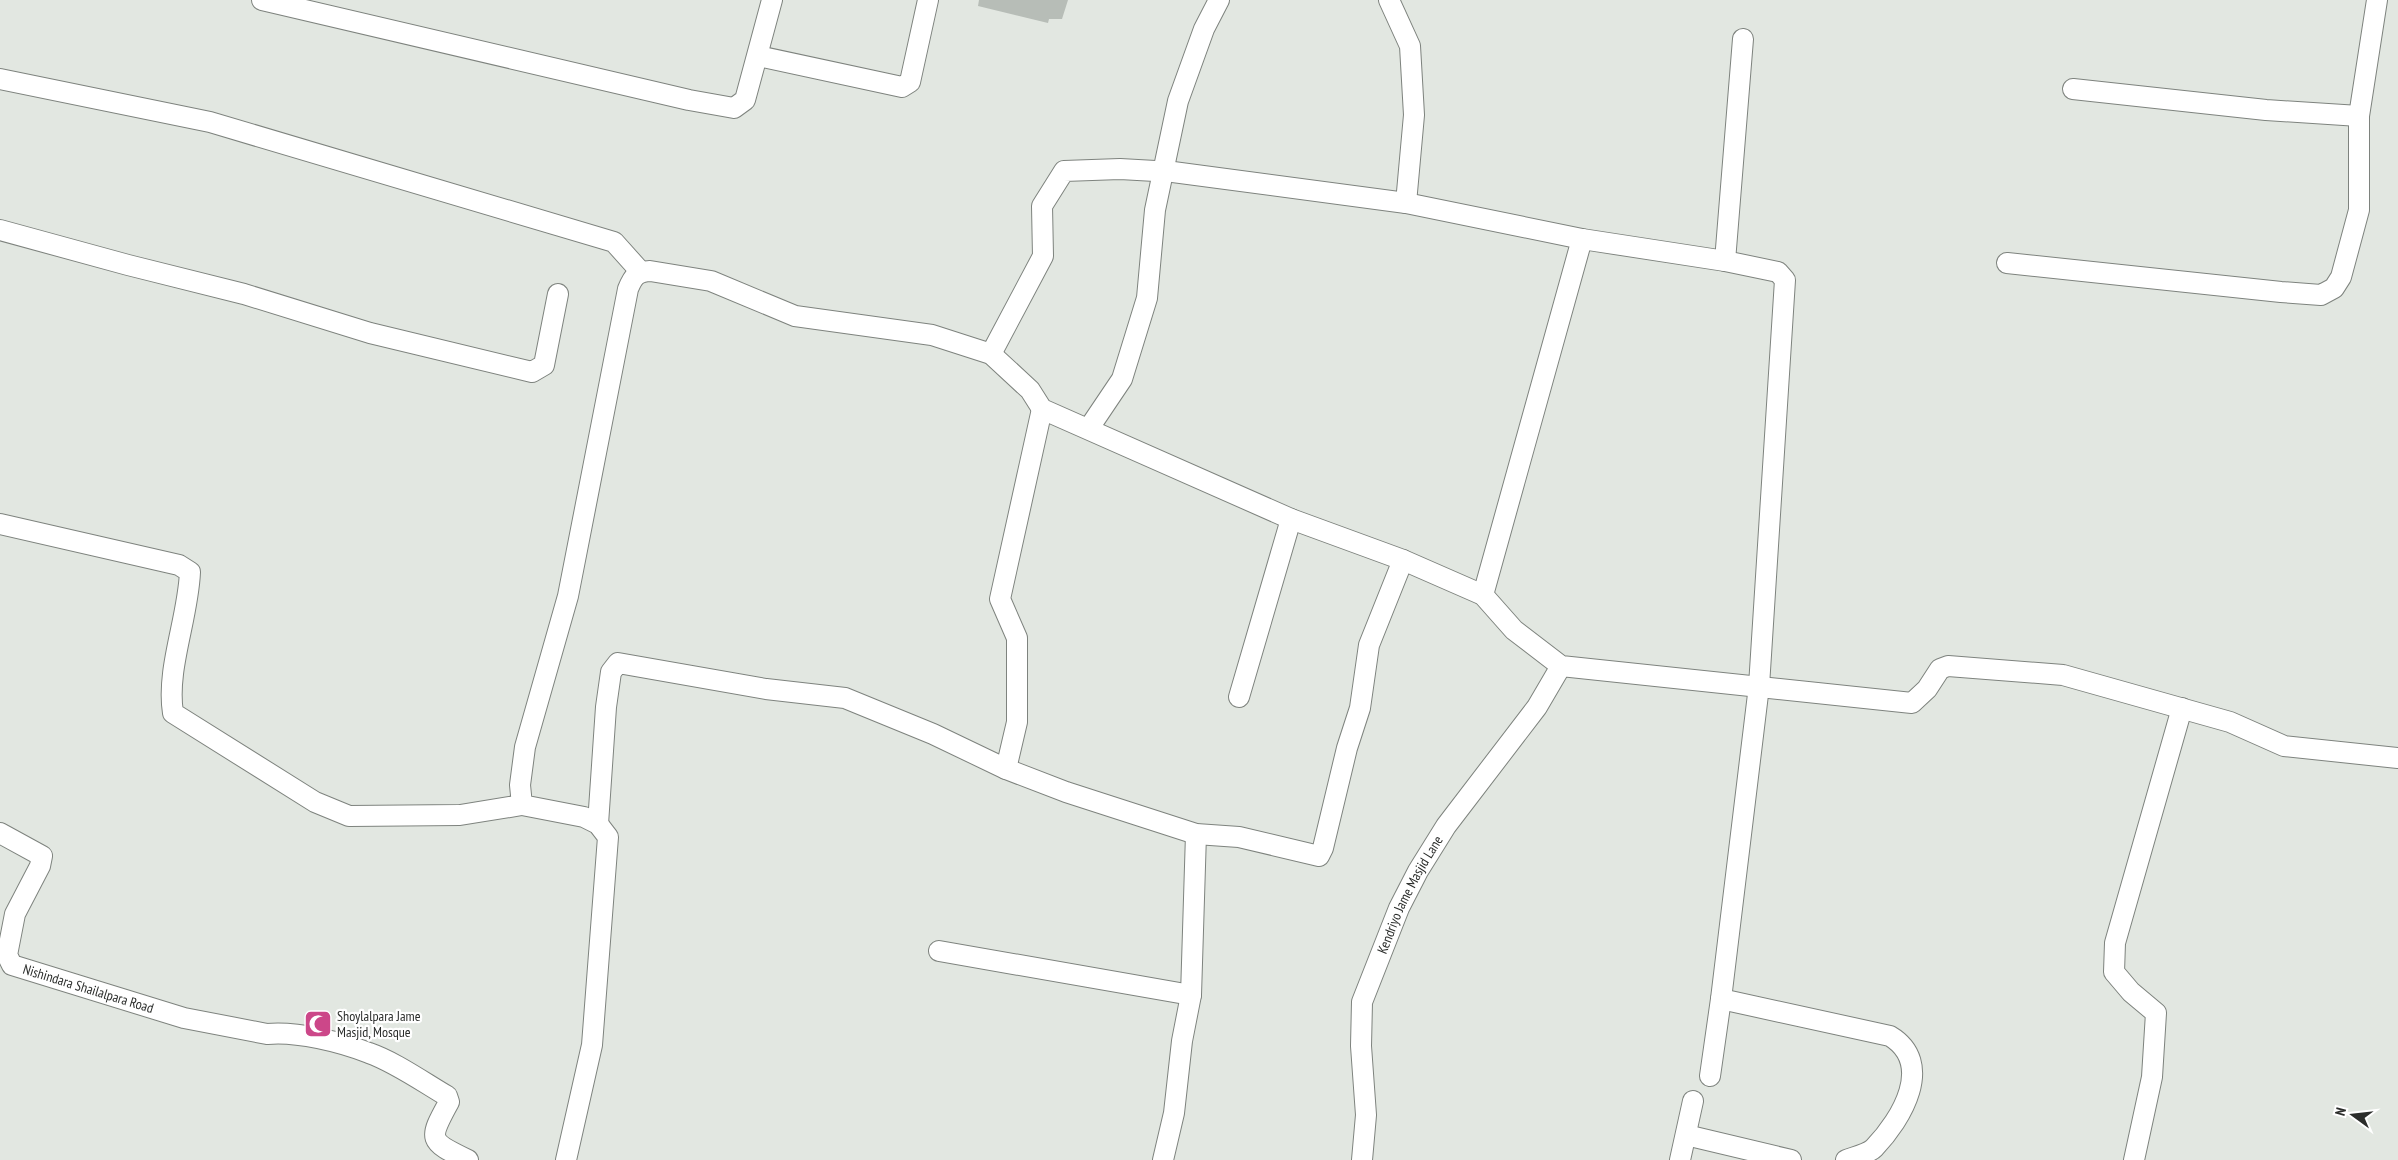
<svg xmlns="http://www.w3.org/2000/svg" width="2398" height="1160" viewBox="0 0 2398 1160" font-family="'PT Sans Narrow',sans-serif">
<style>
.building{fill:#b7bdb7}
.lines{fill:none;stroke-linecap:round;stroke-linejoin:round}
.minor-casing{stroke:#7e837e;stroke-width:22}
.minor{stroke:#fff;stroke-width:20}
.labels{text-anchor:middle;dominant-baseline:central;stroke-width:4.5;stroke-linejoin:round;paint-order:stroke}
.street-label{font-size:14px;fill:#2b2d2b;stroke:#fff}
.poi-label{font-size:14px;fill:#2b2d2b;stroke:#fff;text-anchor:start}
</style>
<rect width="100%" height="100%" fill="#e2e7e1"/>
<!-- building -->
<path class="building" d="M979 0H1068L1062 19H1049L1048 23 978 6Z"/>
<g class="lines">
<!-- minor casing -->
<g class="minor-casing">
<g id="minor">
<path d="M262 0 689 100 734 108 745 100 772 0"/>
<path d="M1389 0 1410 46 1414 115 1406 203"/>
<path d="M758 56 902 87 910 82 928 0"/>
<path d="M0 79 210 122 614 242 640 271"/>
<path d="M2073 89 2266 110 2359 116"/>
<path d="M0 230 128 265 244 294 370 333 532 372 544 365 558 294"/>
<path d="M1725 261 1743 39"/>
<path d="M2007 263 2281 292 2321 295 2334 288 2341 277 2359 210V116L2377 0"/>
<path d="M991 354 1043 256 1042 206 1064 171 1120 169 1173 172 1406 203 1582 239 1725 261 1778 272 1785 280 1759 686 1721 999 1710 1076"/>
<path d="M1089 428 1122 379 1147 298 1155 210 1178 101 1204 29 1219 0"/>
<path d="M0 524 179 565 190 572C188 619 166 669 173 713L315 802 349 816 460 815 522 805"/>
<path d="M1483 595 1582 239"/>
<path d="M1239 697 1291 519"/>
<path d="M1006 769 1017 722V638L1000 599 1042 409"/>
<path d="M598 824 606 707 611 672 618 663 766 689 845 698 933 734 1006 769 1066 792 1196 834 1239 837 1319 856 1323 848 1347 748 1360 708 1369 645 1403 560"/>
<path id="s1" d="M0 833 42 856 40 866 15 914 7 955 12 965 184 1018 267 1034C297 1031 341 1042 369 1053 395 1062 423 1082 447 1096L449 1102C428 1140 428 1141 468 1160"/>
<path d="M939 951 1191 995"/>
<path d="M1721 999 1890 1036C1935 1063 1902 1119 1874 1148 1868 1154 1854 1157 1846 1160"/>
<path d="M1686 1135 1791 1160"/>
<path d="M566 1160 592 1045 608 837 598 824 584 817 522 805 520 785 525 747 568 596 628 289C633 277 636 272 650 271L711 281 795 316 932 335 991 354 1030 390 1042 409 1291 519 1403 560 1483 595 1514 630 1561 666 1912 703 1927 689 1940 669 1948 666 2063 675 2230 722 2284 746 2398 758"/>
<path d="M1163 1160 1174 1113 1182 1041 1191 995 1196 834"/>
<path id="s2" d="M1362 1160 1366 1115 1361 1046 1362 1002 1399 908 1418 871 1446 826 1537 707 1561 666"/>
<path d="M1680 1160 1693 1101"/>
<path d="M2134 1160 2152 1077 2156 1013 2131 992 2114 972 2115 943 2182 708"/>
</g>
</g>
<!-- minor -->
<use href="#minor" class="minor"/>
</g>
<!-- icons -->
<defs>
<g id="mosque-square" transform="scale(1.4375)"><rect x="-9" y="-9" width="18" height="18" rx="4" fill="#cc4789" stroke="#fff"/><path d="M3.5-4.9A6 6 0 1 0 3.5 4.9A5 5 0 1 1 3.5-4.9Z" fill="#fff"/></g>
</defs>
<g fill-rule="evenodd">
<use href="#mosque-square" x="318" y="1024"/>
</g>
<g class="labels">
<!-- street labels -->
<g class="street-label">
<text stroke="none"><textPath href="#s2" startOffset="276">Kendriyo Jame Masjid Lane</textPath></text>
<text stroke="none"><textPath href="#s1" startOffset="245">Nishindara Shailalpara Road</textPath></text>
</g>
<!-- poi labels -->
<g class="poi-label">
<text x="337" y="1016">Shoylalpara Jame<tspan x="337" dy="16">Masjid, Mosque</tspan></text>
</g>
</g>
<!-- north arrow -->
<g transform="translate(2353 1115) rotate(285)" stroke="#ffffff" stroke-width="4" paint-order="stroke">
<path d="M0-4L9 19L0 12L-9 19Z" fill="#2b2d2b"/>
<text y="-8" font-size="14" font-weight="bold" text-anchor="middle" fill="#2b2d2b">N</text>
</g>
</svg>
